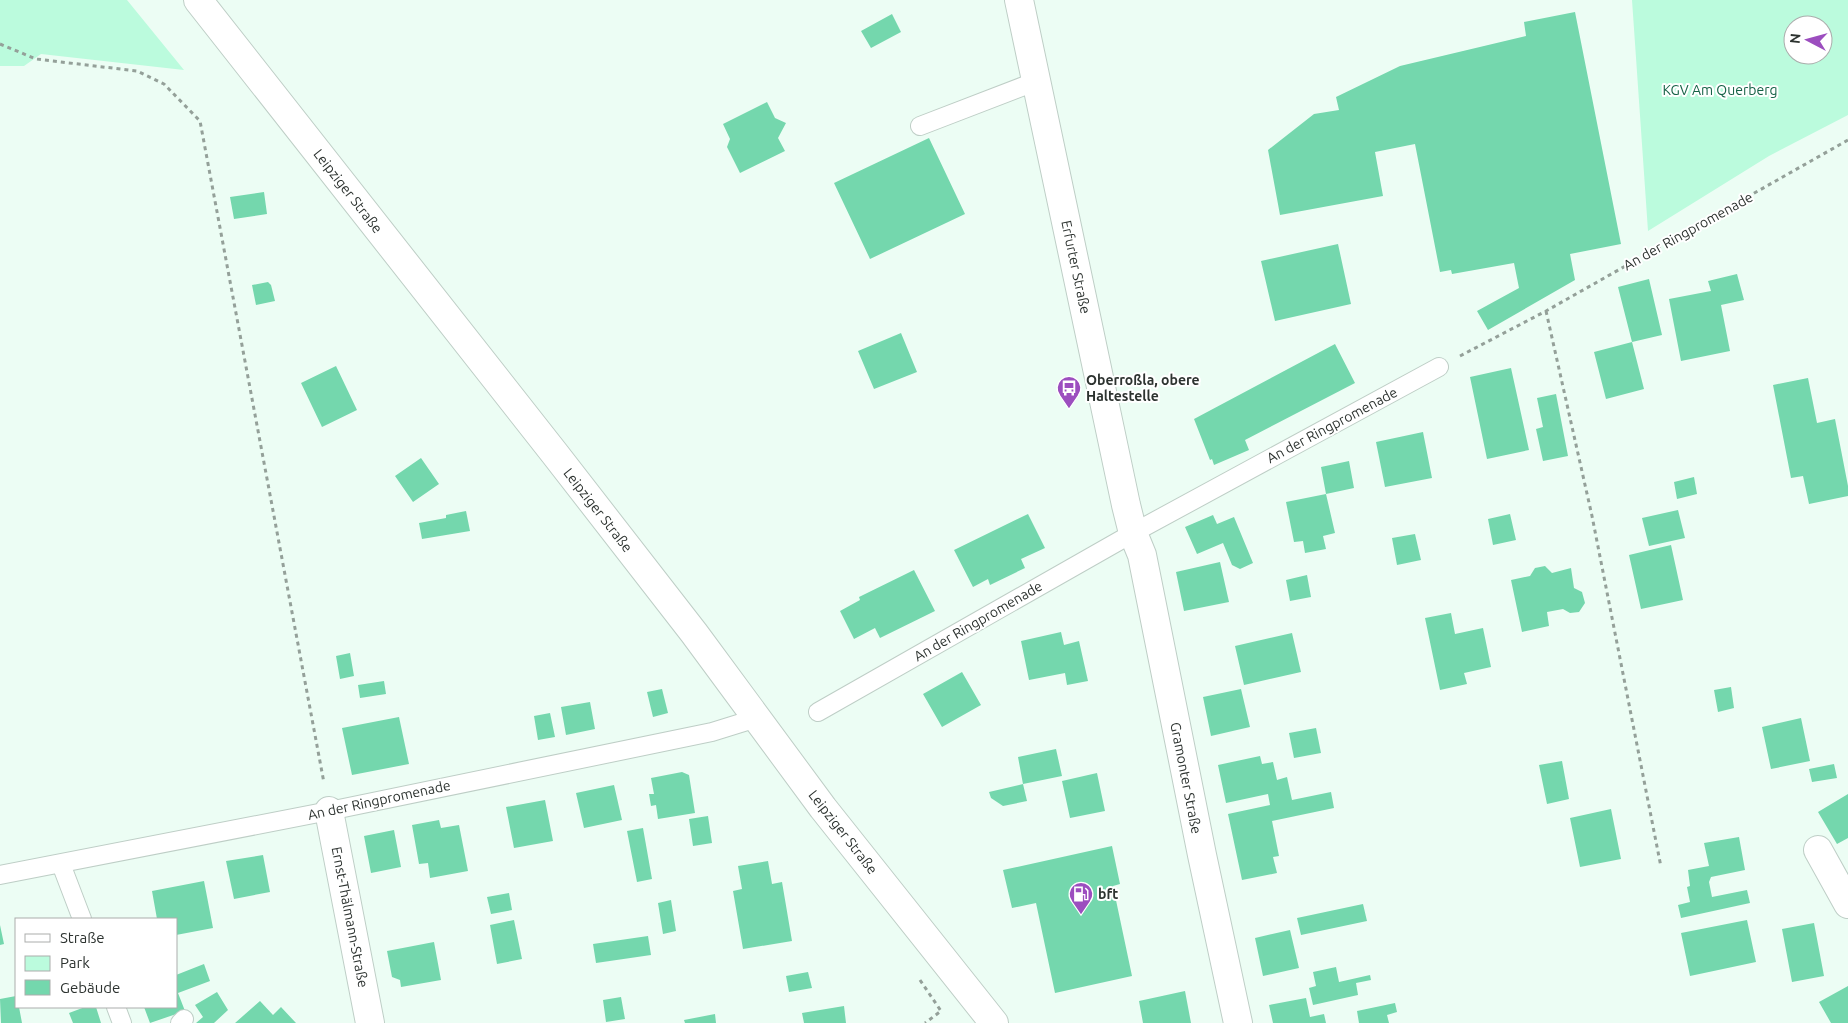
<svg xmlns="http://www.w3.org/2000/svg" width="1848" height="1023" viewBox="0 0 1848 1023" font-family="Ubuntu,sans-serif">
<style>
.green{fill:#bbfbdd;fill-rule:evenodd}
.building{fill:#74d7ad}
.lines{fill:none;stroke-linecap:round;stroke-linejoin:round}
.service-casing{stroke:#becec6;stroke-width:20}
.minor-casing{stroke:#becec6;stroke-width:30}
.tertiary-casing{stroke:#becec6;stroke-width:30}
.primary-casing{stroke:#becec6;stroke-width:30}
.path{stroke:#94a099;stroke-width:3;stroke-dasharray:4 4;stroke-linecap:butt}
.service{stroke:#fff;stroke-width:18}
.minor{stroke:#fff;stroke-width:28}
.tertiary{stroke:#fff;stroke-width:28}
.primary{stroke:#fff;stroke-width:28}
.labels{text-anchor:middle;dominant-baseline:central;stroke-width:4;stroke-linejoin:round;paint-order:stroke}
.park-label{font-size:14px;fill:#156246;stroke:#fff}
.street-label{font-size:14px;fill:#2d3330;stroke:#fff}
.poi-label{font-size:14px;font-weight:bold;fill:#2d3330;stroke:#fff;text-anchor:start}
</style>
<rect width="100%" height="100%" fill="#ecfdf4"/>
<!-- green -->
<path class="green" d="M0 0H127L184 70 41 54 24 66H0Z
M1632 0H1848V115L1769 156 1648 231ZM1793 25H1823V55H1793Z"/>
<!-- building -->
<path class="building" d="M1575 12 1621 244 1570 254 1575 280 1488 330 1477 311 1519 288 1514 263 1452 274 1451 270 1440 272 1415 144 1375 152 1383 196 1280 215 1268 150 1314 114 1339 110 1336 97 1400 66 1526 36 1524 22Z
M892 14 901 32 871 48 861 31Z
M767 102 775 118 786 123 778 138 785 151 740 173 727 147 730 139 723 124Z
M929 138 965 214 870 259 834 183Z
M264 192 267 214 234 219 230 197Z
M1338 244 1351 304 1275 321 1261 261Z
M1737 274 1744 300 1721 305 1730 351 1681 361 1669 299 1711 291 1708 281Z
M1649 279 1662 335 1632 342 1618 287Z
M268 282 271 285 275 301 256 305 252 285Z
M901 333 917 372 874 389 858 351Z
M1632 342 1644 389 1606 399 1594 352Z
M1335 344 1355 383 1245 440 1249 450 1214 465 1212 459 1210 460 1194 419Z
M336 366 357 410 322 427 301 383Z
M1511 368 1529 450 1487 459 1470 377Z
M1808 378 1817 423 1835 419 1848 486V496L1809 504 1803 476 1791 478 1773 385Z
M1556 394 1568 456 1543 461 1536 429 1543 427 1537 398Z
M1423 432 1432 478 1385 487 1376 442Z
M421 458 439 484 413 502 395 476Z
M1349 461 1354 488 1326 494 1335 533 1323 536 1326 549 1305 553 1303 541 1294 542 1286 502 1326 494 1321 467Z
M1694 477 1697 494 1677 499 1674 482Z
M1678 510 1685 538 1649 546 1642 518Z
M466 511 470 531 422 539 419 523 446 518V515Z
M1028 514 1045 548 1021 559 1025 568 990 585 988 579 973 587 954 550Z
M1510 514 1516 540 1493 545 1488 519Z
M1213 515 1217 524 1234 517 1253 563 1240 569 1232 565 1223 543 1197 554 1185 527Z
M1415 534 1421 560 1397 565 1392 538Z
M1671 545 1683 600 1641 609 1629 555Z
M1220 562 1229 602 1184 611 1176 572Z
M1545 566 1552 573 1571 568 1574 588 1582 592 1585 603 1579 612 1570 613 1563 609 1547 612 1549 626 1522 632 1511 580 1530 576 1535 568Z
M914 570 935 611 880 638 875 628 854 639 840 611 860 600 859 597Z
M1307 575 1311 597 1290 601 1286 580Z
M1451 613 1455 634 1483 628 1491 667 1464 673 1467 684 1440 690 1425 618Z
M1061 632 1064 645 1079 641 1088 681 1067 685 1065 673 1029 680 1021 641Z
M1292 633 1301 672 1244 685 1235 646Z
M350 653 354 676 340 679 336 656Z
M962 672 981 705 942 727 923 694Z
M384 681 386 694 360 698 358 685Z
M1731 687 1734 708 1718 712 1714 690Z
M662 689 668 713 653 717 647 692Z
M1241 689 1250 727 1211 736 1203 697Z
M590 702 595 729 566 735 561 707Z
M550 713 555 737 538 740 534 716Z
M399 717 409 764 352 775 342 728Z
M1801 718 1810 761 1771 769 1762 727Z
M1316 728 1321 753 1294 758 1289 733Z
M1056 749 1062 776 1023 784 1027 801 1003 806 991 798 989 792 1023 784 1018 757Z
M1260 756 1262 764 1273 762 1277 780 1287 777 1292 800 1331 792 1334 808 1272 821 1279 856 1273 857 1277 873 1242 880 1228 814 1270 805 1268 794 1226 803 1218 765Z
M1562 761 1569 799 1547 804 1539 765Z
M1834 764 1837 778 1812 782 1809 769Z
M682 772 689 775 695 813 658 819 656 805 651 806 649 794H654L651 778Z
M1097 773 1105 811 1070 818 1062 781Z
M614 785 622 820 584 828 576 793Z
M1848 794V838L1837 844 1818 812Z
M545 800 553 841 514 848 506 807Z
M1611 809 1621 859 1580 867 1570 818Z
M708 816 712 843 693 846 689 819Z
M439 820 441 828 459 825 468 871 430 878 428 863 419 864 412 825Z
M643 828 652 879 637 882 627 831Z
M394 830 401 867 371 873 364 836Z
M1739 837 1745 870 1711 877 1709 882 1712 897 1747 890 1750 903 1681 918 1678 905 1690 902 1687 887 1690 886 1688 870 1709 866 1704 843Z
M1112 846 1120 884 1113 886 1132 976 1055 993 1036 903 1012 908 1003 870Z
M263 855 270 892 234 899 226 861Z
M768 861 772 884 782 882 792 941 743 949 733 891 742 889 738 866Z
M204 881 213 928 176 935V919H157L152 891Z
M509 893 512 910 491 914 487 897Z
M671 900 676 931 663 934 658 903Z
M1363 904 1367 921 1301 935 1297 918Z
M514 920 522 959 497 964 490 925Z
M1747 920 1756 962 1690 976 1681 933Z
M1814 923 1824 976 1792 982 1782 929Z
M0 925 4 944 0 945Z
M1290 930 1299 968 1263 976 1255 938Z
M648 936 651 955 596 963 593 944Z
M434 942 441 980 401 987 400 980 392 977 387 951Z
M204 964 210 981 178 993 185 1011 150 1023 144 1007H176V975Z
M1336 967 1339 982 1370 975 1371 980 1356 983 1358 995 1313 1005 1309 988 1316 986 1313 972Z
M808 972 812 988 789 992 786 976Z
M1848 986V1023H1831L1819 1002Z
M1185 991 1191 1023H1143L1139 1001Z
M217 992 228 1010 214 1023H196L203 1017 195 1005Z
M16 996V1007H19L22 1023H1L0 999Z
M621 997 625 1019 606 1022 603 1000Z
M1306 998 1310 1017 1324 1014 1326 1023H1273L1269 1005Z
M260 1001 273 1015 281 1007 296 1023H235Z
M1395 1003 1397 1012 1387 1015 1389 1023H1359L1357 1011Z
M844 1006 846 1023H804L802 1013Z
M85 1007H96L101 1023H73L69 1013Z
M715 1014 716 1023H685L684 1020Z"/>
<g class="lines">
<!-- service casing -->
<g class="service-casing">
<path id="service" d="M920 126 1037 81
M818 712 1133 533 1439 367
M61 864 82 919
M0 875 329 811 712 732 757 718
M116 1007 122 1023
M180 1023 184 1019"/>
</g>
<!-- minor casing -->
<g class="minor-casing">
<path id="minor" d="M329 811 370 1023
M1818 850 1848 904"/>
</g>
<!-- tertiary casing -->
<g class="tertiary-casing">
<path id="tertiary" d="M1019 0 1126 505 1133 533 1142 555 1202 855 1238 1023"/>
</g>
<!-- primary casing -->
<g class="primary-casing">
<path id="primary" d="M198 0 555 454 694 633 823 808 994 1023"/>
</g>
<!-- path -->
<path class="path" d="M0 44 36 59 137 71 164 84 200 121 324 783
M1546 311 1592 516 1661 867
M1460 356 1546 311 1848 140
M920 980 941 1011 925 1023"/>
<!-- service -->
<use href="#service" class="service"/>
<!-- minor -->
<use href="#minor" class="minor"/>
<!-- tertiary -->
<use href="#tertiary" class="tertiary"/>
<!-- primary -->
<use href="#primary" class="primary"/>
</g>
<!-- icons -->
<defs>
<g id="bus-pin" transform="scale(1.25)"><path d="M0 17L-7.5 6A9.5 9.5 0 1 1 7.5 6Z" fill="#9c4ebf" stroke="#fff"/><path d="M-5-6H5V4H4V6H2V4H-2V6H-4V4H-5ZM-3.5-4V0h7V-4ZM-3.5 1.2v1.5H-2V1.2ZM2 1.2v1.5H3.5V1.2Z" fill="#fff"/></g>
<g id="fuel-pin" transform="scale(1.25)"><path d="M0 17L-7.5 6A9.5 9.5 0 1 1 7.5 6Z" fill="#9c4ebf" stroke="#fff"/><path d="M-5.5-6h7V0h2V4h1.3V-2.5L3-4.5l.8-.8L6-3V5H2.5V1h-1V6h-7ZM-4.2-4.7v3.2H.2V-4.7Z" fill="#fff"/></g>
</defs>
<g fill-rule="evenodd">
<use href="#bus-pin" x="1069" y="388"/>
<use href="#fuel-pin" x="1081" y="894"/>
</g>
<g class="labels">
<!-- park labels -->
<g class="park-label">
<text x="1720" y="90">KGV Am Querberg</text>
</g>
<!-- street labels -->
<g class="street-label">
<text transform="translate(348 191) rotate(52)">Leipziger Straße</text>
<text transform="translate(1688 231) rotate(-29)">An der Ringpromenade</text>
<text transform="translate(1076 267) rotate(78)">Erfurter Straße</text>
<text transform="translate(1332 425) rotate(-28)">An der Ringpromenade</text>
<text transform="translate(598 510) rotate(52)">Leipziger Straße</text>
<text transform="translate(978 621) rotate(-30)">An der Ringpromenade</text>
<text transform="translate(1186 778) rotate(79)">Gramonter Straße</text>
<text transform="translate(379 800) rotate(-12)">An der Ringpromenade</text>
<text transform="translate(843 832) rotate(52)">Leipziger Straße</text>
<text transform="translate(350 917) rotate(79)">Ernst-Thälmann-Straße</text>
</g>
<!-- poi labels -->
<g class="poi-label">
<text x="1086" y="380">Oberroßla, obere<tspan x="1086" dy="16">Haltestelle</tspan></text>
<text x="1098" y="894">bft</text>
</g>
</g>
<!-- legend -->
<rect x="15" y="918" width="162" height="90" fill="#ffffff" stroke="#abadac"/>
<rect x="25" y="934" width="25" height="8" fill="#ffffff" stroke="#abadac"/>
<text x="60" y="943" font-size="15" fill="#2d3330">Straße</text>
<rect x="25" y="956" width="25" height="15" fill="#bbfbdd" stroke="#abadac"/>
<text x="60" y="968" font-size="15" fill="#2d3330">Park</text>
<rect x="25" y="980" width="25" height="15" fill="#74d7ad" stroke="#abadac"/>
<text x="60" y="993" font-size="15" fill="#2d3330">Gebäude</text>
<!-- north arrow -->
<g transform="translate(1808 40) rotate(276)"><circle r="24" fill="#ffffff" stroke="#abadac"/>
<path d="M0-4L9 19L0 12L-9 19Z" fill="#9c4ebf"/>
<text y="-8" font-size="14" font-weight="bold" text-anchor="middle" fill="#2d3330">N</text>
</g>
</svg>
